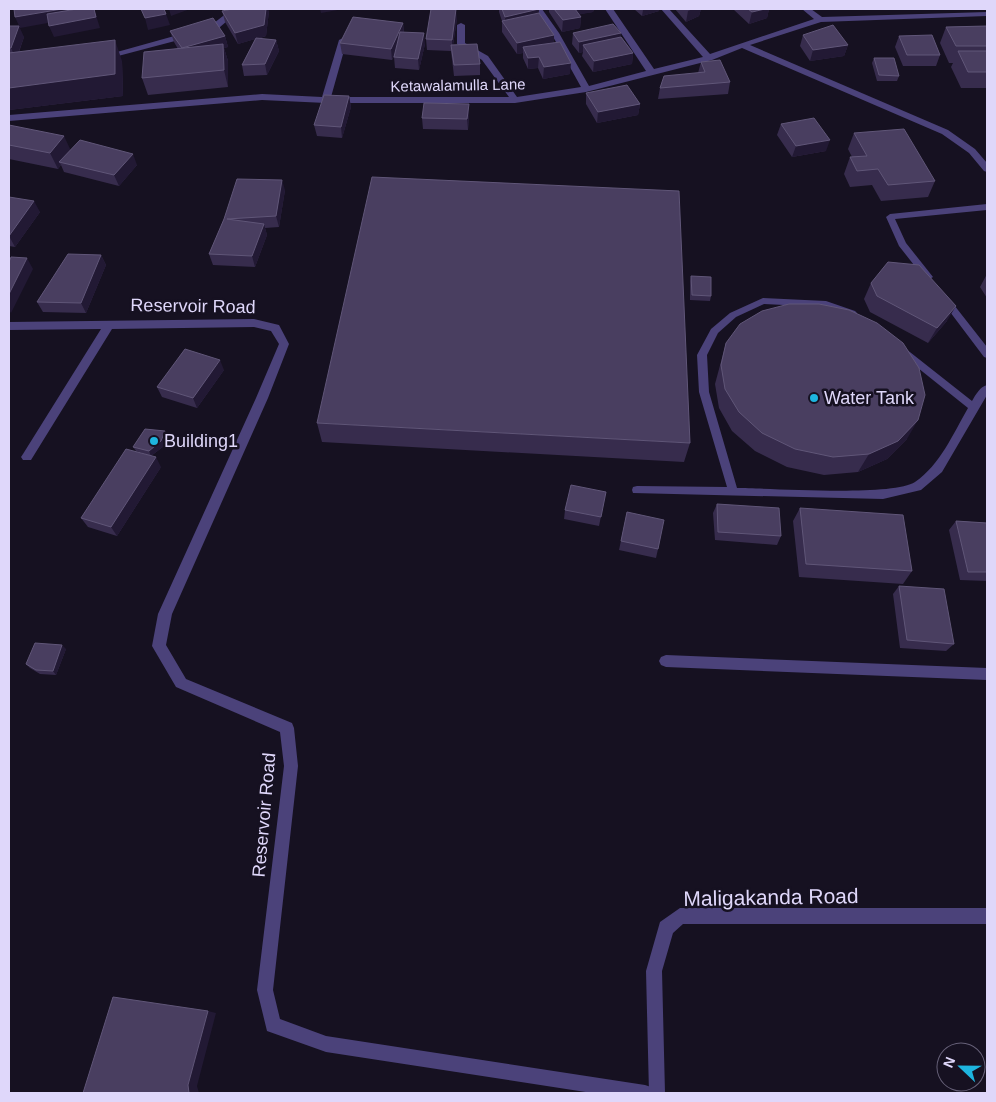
<svg xmlns="http://www.w3.org/2000/svg" width="996" height="1102" viewBox="0 0 996 1102" font-family="Arial,sans-serif">
<style>
.lines{fill:none;stroke-linecap:round;stroke-linejoin:round}
.service{fill:#4b427a;fill-rule:evenodd}
.minor{fill:#4b427a;fill-rule:evenodd}
.tertiary{fill:#4b427a;fill-rule:evenodd}
.wall{fill:#372c4d}
.shaded-wall{fill:#221934}
.building{fill:#493e60;stroke:#605678}
.poi-dot{fill:#1eb5df;stroke:#161121;stroke-width:2}
.labels{text-anchor:middle;dominant-baseline:central;stroke-width:5;stroke-linejoin:round;paint-order:stroke}
.far-street-label{font-size:15px;fill:#dfd7fa;stroke:#161121}
.street-label{font-size:18px;fill:#dfd7fa;stroke:#161121}
.poi-label{font-size:18px;fill:#dfd7fa;stroke:#161121;text-anchor:start}
.near-street-label{font-size:21px;fill:#dfd7fa;stroke:#161121}
</style>
<rect width="100%" height="100%" fill="#161121"/>
<g class="lines">
<!-- service -->
<path class="service" d="M987 204V210L895 219 906 243 933 277 928 280 925 279 899 246 886 217 890 214Z
M944 295 947 296 987 347V358L984 357 941 300 939 298Z
M763 298 826 301 855 311 857 313 852 316 825 307 764 304 736 317 718 333 707 355 709 392 737 488C771 488 892 497 915 482 940 465 953 434 968 408L898 352 896 349 898 346 901 345 972 401C976 394 980 387 987 385V395L942 472 921 490 883 499 633 493 632 490 633 487 637 486 727 487 699 392 697 355 711 329 730 313Z"/>
<!-- minor -->
<path class="minor" d="M232 9H241L220 27 209 32 103 60 99 57 203 28 214 23Z
M534 9H542L559 33 589 86 646 71 605 9H613L654 69 703 57 661 9H669L710 54 814 19 802 9H811L822 17 987 12V16L821 22 750 45 948 130 975 149 987 163V172L984 171 969 153 942 134 742 48 712 60 586 92 515 103H326L262 100 9 121V115L262 94 322 97 339 40 343 38 347 40 331 97H509L482 60 457 44V25L461 23 465 25V43L488 56 517 97 581 87 551 33Z
M254 319 279 325 289 344 268 398 172 614 166 645 186 679 292 723 294 728 298 766 273 990 280 1019 326 1036 645 1085 651 1087 653 1093H592L326 1052 267 1031 257 990 284 766 280 732 176 687 152 646 158 614 256 398 279 344 271 331 254 327 112 329 31 460H23L21 457 23 454 101 329 9 330V322Z
M666 655 987 668V680L666 667 661 665 659 661 661 657Z"/>
<!-- tertiary -->
<path class="tertiary" d="M680 908H987V924H683L673 933 662 971 665 1093H649L646 971 660 922Z"/>
</g>
<!-- wall -->
<path class="wall" d="M499 9H539V13L570 74 543 79 538 68 528 69 523 58V53L517 54 502 32V21L499 12Z
M549 9H594L593 12 579 14 581 17 580 28 562 32 549 12Z
M634 9H659V11L642 16Z
M675 9H701L699 16 686 22Z
M733 9H769L767 18 749 24Z
M222 11H269L266 36 258 39 276 40 279 51 267 75 244 76 242 65 255 39 238 44 225 22Z
M457 19 453 45 480 64V75L454 76 451 51 427 50 426 39Z
M403 23 404 32 425 44 419 70 395 68 394 57 392 60 342 54 340 43Z
M9 26 24 37 19 52 122 61 123 96 9 110Z
M987 26V88H961L951 67 953 63H949L940 43 946 27Z
M170 31 225 36 228 47 224 48 228 61V87L148 95 142 78 178 49 174 42Z
M573 33H621L620 37 633 53 632 64 593 72 582 56 583 52 579 53 572 44Z
M803 35 848 45 844 56 810 61 800 46Z
M899 36 940 55 936 66H903L895 47Z
M874 58 899 76 897 81H877L872 63Z
M701 62 730 82 728 94 658 99 660 88 698 73Z
M586 93 640 104 638 115 597 123 586 104Z
M349 96 351 107 342 138 317 136 314 125Z
M469 115 468 130 423 129 422 118Z
M781 124 826 151 792 157 777 135Z
M9 125 70 150 137 165 119 186 64 172 61 165 58 169 9 159Z
M854 133 935 181 928 197 881 201 872 185 850 187 844 174 850 157H852L848 149Z
M285 190 279 227 265 228 267 235 255 267 213 265 209 254 224 219Z
M9 197 40 212 15 247 9 246Z
M101 255 106 265 86 313 43 312 37 302Z
M987 274V298L980 287Z
M691 276 711 296 710 301 690 300V281Z
M871 283 947 321 928 343 870 312 864 299Z
M726 343 907 439 887 459 858 472 824 475 787 467 755 451 732 431 719 408 715 384Z
M224 370 197 408 162 397 157 387Z
M317 423 690 443 684 462 322 442Z
M165 431 167 436 164 446 151 456 136 451 133 447Z
M161 467 117 536 88 527 81 518Z
M606 492 599 526 564 519 565 510Z
M717 504 781 536 777 545 715 540 713 513Z
M800 508 912 571 903 584 799 577 793 521Z
M627 512 658 549 656 558 619 550Z
M956 521 987 523V581L960 580 949 530Z
M899 586 954 644 946 651 900 648 893 594Z
M66 649 56 675 40 674 30 668 26 664Z"/>
<!-- shaded-wall -->
<path class="shaded-wall" d="M62 9H85L86 16 20 28 15 17Z
M94 9 100 28 54 37 49 26Z
M169 9H190L171 16Z
M266 9H268L269 11 266 36 238 44 235 33Z
M320 9H343L321 13Z
M456 9 457 19 452 51V40Z
M539 9 538 20 505 25V17Z
M572 9H594L593 12 572 16Z
M648 9H659V11L642 16 643 10Z
M693 9H701L699 16 686 22 688 11Z
M765 9H769L767 18 749 24 752 12Z
M166 14 170 25 148 30 145 18Z
M581 17 580 28 562 32 563 20Z
M403 23 404 34 392 60 391 49Z
M19 26 24 37 16 59 11 48Z
M424 33 425 44 419 70 418 59Z
M621 33 619 44 583 45V52L579 53V42Z
M554 35V46L523 47V53L517 54V43Z
M225 36 228 47 224 48 228 61V87L224 70 182 48Z
M115 40 122 61 123 96 9 110V88Z
M276 40 279 51 267 75 265 64Z
M848 45 844 56 810 61 813 50Z
M633 53 632 64 593 72 594 61Z
M539 57 538 68 528 69V58Z
M571 63 570 74 543 79 544 67Z
M349 96 351 107 342 138 341 127Z
M469 104V115L468 130 467 119Z
M640 104 638 115 597 123 598 112Z
M64 136 72 153 59 162 61 165 58 169 50 153Z
M830 140 826 151 792 157 796 146Z
M133 154 137 165 119 186 114 175Z
M282 180 285 190 279 227 276 216Z
M34 201 40 212 15 247 9 236Z
M264 224 267 235 255 267 252 256Z
M101 255 106 265 86 313 81 303Z
M27 258 33 269 11 313 9 310V294Z
M956 306 947 321 928 343 937 328Z
M220 360 224 370 197 408 193 398Z
M918 420 907 439 887 459 858 472 869 454Z
M165 431 167 436 164 446 151 456 149 451Z
M156 457 161 467 117 536 111 527Z
M62 645 66 649 56 675 53 671Z
M208 1011 216 1013 197 1086 199 1093H189L188 1085Z"/>
<!-- building -->
<path class="building" d="M14 9H62L15 17Z
M77 9H94L96 17 49 26 47 14Z
M141 9H164L166 14 145 18Z
M232 9H266L264 25 235 33 222 11Z
M431 9H456L452 40 426 39Z
M502 9H539L505 17Z
M554 9H575L581 17 563 20Z
M748 9H765L752 12Z
M539 13 554 35 517 43 502 21Z
M353 17 403 23 391 49 340 43Z
M213 18 225 36 182 48 170 31Z
M613 24 621 33 579 42 573 33Z
M833 25 848 45 813 50 803 35Z
M9 26H19L11 48H9Z
M987 26V46H956L946 27Z
M400 32 424 33 418 59 394 57Z
M932 35 940 55H907L899 36Z
M621 37 633 53 594 61 583 45Z
M256 38 276 40 265 64 242 65Z
M115 40V74L9 88V53Z
M560 42 571 63 544 67 539 57 528 58 523 47Z
M223 44 224 70 142 78 144 52Z
M477 44 480 64 454 65 451 45Z
M958 51H987V72H968Z
M874 58H894L899 76 879 75Z
M720 60 730 82 660 88 664 76 705 72 701 62Z
M627 85 640 104 598 112 586 93Z
M324 95 349 96 341 127 314 125Z
M424 103 469 104 467 119 422 118Z
M814 118 830 140 796 146 781 124Z
M9 125 64 136 50 153 9 145Z
M904 129 935 181 888 185 878 169 857 171 850 157 867 156 854 133Z
M80 140 133 154 114 175 59 162Z
M372 177 679 191 690 443 317 423Z
M237 179 282 180 276 216 227 219 264 224 252 256 209 254 224 219Z
M9 197 34 201 9 236Z
M68 254 101 255 81 303 37 302Z
M11 257 27 258 9 294V262Z
M888 262 919 265 956 306 937 328 877 296 871 283Z
M691 276 711 277V296L692 295Z
M789 304H819L849 310 877 323 903 343 919 368 925 395 918 420 898 441 869 454 833 457 795 449 762 433 739 412 725 389 721 365 726 343 740 324 762 311Z
M185 349 220 360 193 398 157 387Z
M145 429 165 431 161 441 149 451 133 447Z
M126 449 156 457 111 527 81 518Z
M571 485 606 492 601 517 565 510Z
M717 504 779 508 781 536 718 532Z
M800 508 903 515 912 571 806 564Z
M627 512 664 520 658 549 621 541Z
M956 521 987 523V572H968Z
M899 586 944 589 954 644 907 640Z
M35 643 62 645 53 671 36 670 26 664Z
M113 997 208 1011 188 1085 189 1093H83Z"/>
<!-- markers -->
<g class="poi-dot">
<circle cx="814" cy="398" r="5"/>
<circle cx="154" cy="441" r="5"/>
</g>
<g class="labels">
<!-- far-street labels -->
<g class="far-street-label">
<text transform="translate(458 85) rotate(-1)">Ketawalamulla Lane</text>
</g>
<!-- street labels -->
<g class="street-label">
<text transform="translate(193 306) rotate(1)">Reservoir Road</text>
<text transform="translate(264 815) rotate(-85)">Reservoir Road</text>
</g>
<!-- poi labels -->
<g class="poi-label">
<text x="824" y="398">Water Tank</text>
<text x="164" y="441">Building1</text>
</g>
<!-- near-street labels -->
<g class="near-street-label">
<text transform="translate(771 897) rotate(-1)">Maligakanda Road</text>
</g>
</g>
<!-- border -->
<rect width="996" height="1102" fill="none" stroke="#dfd7fa" stroke-width="20"/>
<!-- north arrow -->
<g transform="translate(961 1067) rotate(292)"><circle r="24" fill="#161121" stroke="#666078"/>
<path d="M0-4L9 19L0 12L-9 19Z" fill="#1eb5df"/>
<text y="-8" font-size="14" font-weight="bold" text-anchor="middle" fill="#dfd7fa">N</text>
</g>
</svg>
